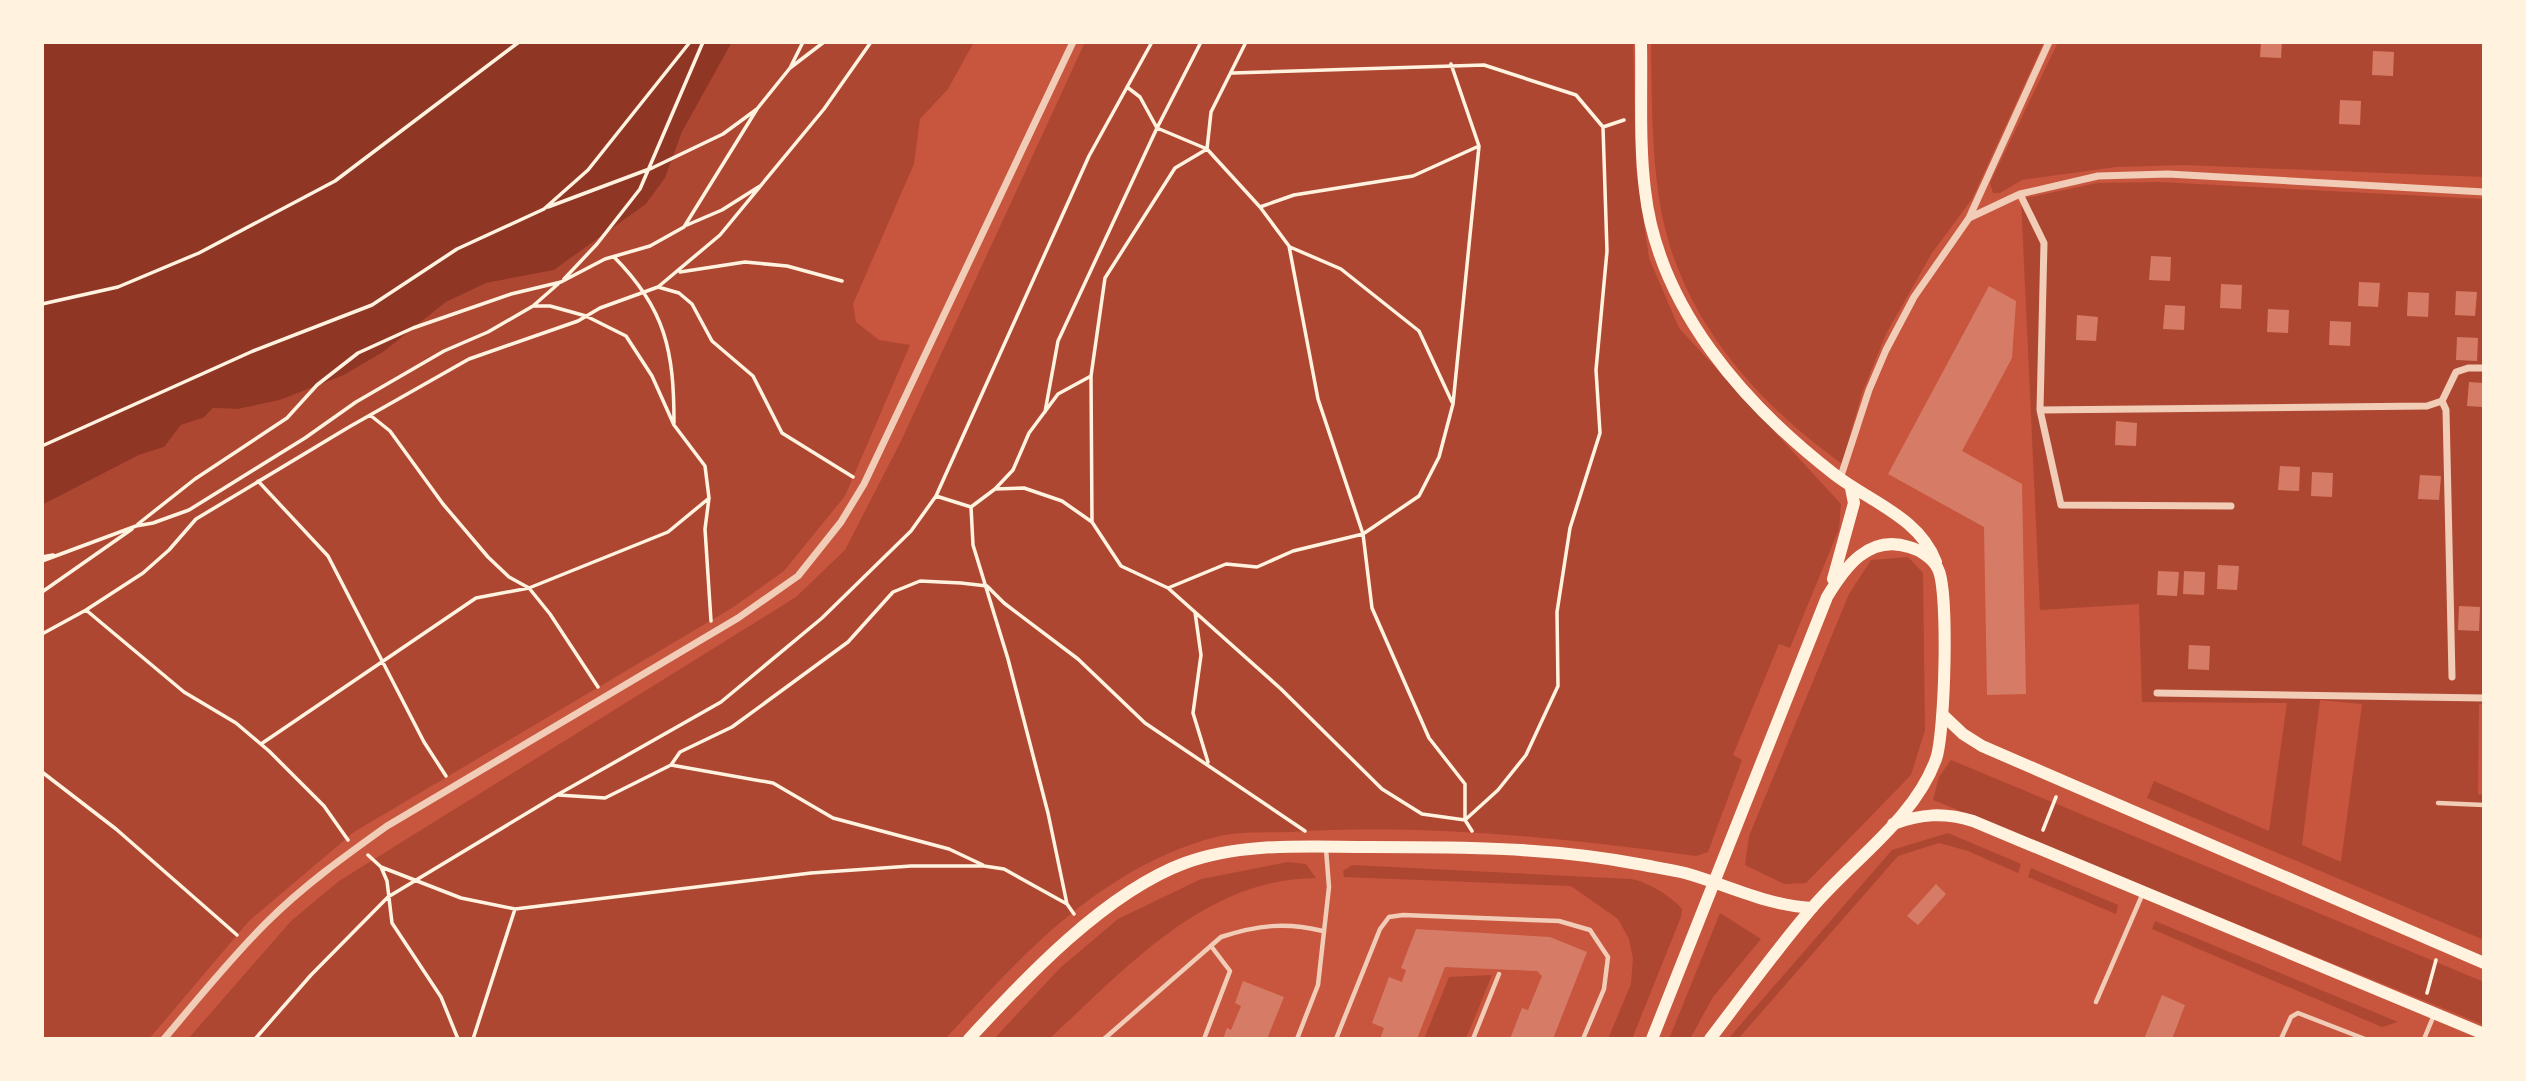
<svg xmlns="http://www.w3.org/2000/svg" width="2526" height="1081" viewBox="0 0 2526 1081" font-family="Ubuntu,sans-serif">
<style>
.green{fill:#ae4732;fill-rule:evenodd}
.water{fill:#8f3625}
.building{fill:#d67c66}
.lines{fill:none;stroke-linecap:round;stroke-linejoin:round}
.path{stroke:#fff3e0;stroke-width:3.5}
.service{stroke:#f1ccb7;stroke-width:4.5}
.minor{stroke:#f1ccb7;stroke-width:7}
.secondary{stroke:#fff3e0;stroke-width:12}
</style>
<rect width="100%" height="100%" fill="#c8553d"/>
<!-- green -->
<path class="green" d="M732 42H974L948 89 920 119 914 164 853 304 856 322 879 340 910 345 845 496 784 571 732 608 354 832 249 921 149 1039H42V505L139 455 164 447 181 425 203 418 213 408 238 409 280 400 344 375 383 352 446 302 486 283 554 270 646 204 665 178 682 132Z
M1085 42H1633L1636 169 1649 258 1679 328 1841 504 1839 529 1790 648 1779 644 1733 755 1742 760 1708 852 1696 856C1563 838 1424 823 1290 832 1267 833 1239 831 1216 837 1184 845 1148 861 1120 879 1051 921 999 981 945 1039H188L291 921 339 881 796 597 845 550 901 441Z
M1651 42H2044L1972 199 1932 253 1886 334 1862 393 1842 464C1759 404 1688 326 1664 224 1651 165 1652 102 1651 42Z
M2058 42H2484V177L2185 165 2116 167 2022 180 2000 193H1993L1990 183Z
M2159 182 2484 199V704H2479L2478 794 2484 795V940L2147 798 2154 781 2269 831 2287 703 2142 702 2139 604 2040 610 2021 199 2097 183ZM2320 700 2362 704 2341 862 2302 845Z
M1908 557 1923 573 1925 730 1911 775 1806 883 1784 884 1745 865 1749 836 1849 594 1871 560Z
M1951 760 2484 982V1025L1933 800 1939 777Z
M1948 833 2021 864 2018 873 1968 851 1939 843 1898 856 1738 1039H1728L1892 850Z
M1288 862 1306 864 1316 878C1203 879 1126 969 1049 1039H994L1060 968 1118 919 1201 879Z
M1352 865 1631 879C1648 882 1671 896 1682 909L1681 917 1632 1039H1608L1631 984 1633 958 1629 939 1618 919 1571 886 1344 877 1343 871Z
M2031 868 2118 905 2116 914 2028 877Z
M1720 913 1761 939 1713 997 1690 1039H1669Z
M2155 921 2398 1022 2382 1027 2152 929Z
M1492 975 1466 1039H1424L1449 977Z"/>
<!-- water -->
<path class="water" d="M42 42H732L682 132 665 178 646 204 554 270 486 283 446 302 383 352 344 375 280 400 238 409 213 408 203 418 181 425 164 447 139 455 42 505Z"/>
<!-- building -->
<path class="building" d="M2261 42H2282L2281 58 2260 57Z
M2373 51 2394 52 2393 76 2372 75Z
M2340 100 2361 101 2360 125 2339 124Z
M2151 256 2171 257 2170 281 2149 280Z
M2359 282 2380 283 2378 307 2358 306Z
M2221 284 2242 285 2241 309 2220 308Z
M1989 286 2016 301 2012 358 1962 451 2022 484 2026 694 1987 695 1984 527 1888 474Z
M2456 291 2477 292 2475 316 2455 315Z
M2408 292 2429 293 2428 317 2407 316Z
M2165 305 2185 306 2184 330 2163 329Z
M2268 309 2289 310 2288 333 2267 332Z
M2077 315 2098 317 2096 341 2076 340Z
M2330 321 2351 322 2350 346 2329 345Z
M2457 337 2478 338 2477 361 2456 360Z
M2469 382 2484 383V407L2467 406Z
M2116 421 2137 423 2136 446 2115 445Z
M2280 466 2300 467 2299 491 2278 490Z
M2312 472 2333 473 2332 497 2311 496Z
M2420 475 2441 476 2439 500 2418 499Z
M2218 565 2239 566 2237 590 2217 589Z
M2158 571 2179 572 2177 596 2157 595Z
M2184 571 2205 572 2204 595 2183 594Z
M2459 606 2480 607 2479 631 2458 630Z
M2189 645 2210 646 2209 670 2188 669Z
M1936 884 1946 894 1918 925 1907 916Z
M1416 929 1550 937 1587 952 1553 1039H1510L1522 1008 1528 1010 1542 976 1537 971 1445 967 1417 1039H1380L1384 1028 1372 1023 1389 977 1402 982 1406 970 1401 968Z
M1243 981 1284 997 1267 1039H1223L1227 1028 1231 1030 1241 1006 1235 1003Z
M2162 995 2185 1005 2172 1039H2144Z"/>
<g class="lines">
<!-- path -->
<path class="path" d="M791 66 803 42
M1233 73 1484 65 1576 95 1603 127 1624 120
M1127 87 1140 97 1157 128 1207 149 1260 207 1289 246 1318 399 1363 534 1372 608 1429 738 1465 784V820L1472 831
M548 207 652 168 723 134 757 109 790 68 824 42
M1260 207 1294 195 1413 176 1479 146
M687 225 722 210 760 186
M1290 247 1341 269 1419 331 1452 402
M614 257C666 309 674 352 674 423
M680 272 745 262 787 266 842 281
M564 279 597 244 640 189 703 42
M658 287 679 293 692 304 712 341 753 376 782 433 853 477
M42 304 118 287 199 253 335 181 519 42
M533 306 558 284
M1045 412 1058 341 1157 128 1201 42
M370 415 390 431 443 504 488 557 509 577 529 588 550 614 598 687
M42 446 253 351 372 305 457 249 544 209 588 170 690 42
M258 481 328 556 424 742 446 776
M995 489 1024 488 1062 501 1092 522 1121 566 1168 588 1281 689 1382 789 1422 814 1465 820 1498 790 1526 755 1558 686 1557 612 1570 528 1600 433 1596 370 1607 251 1603 127
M971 507 995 489 1013 470 1029 433 1058 394 1091 376
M1092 522 1091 376 1105 278 1175 168 1207 149 1211 112 1246 42
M138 524 195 479 287 418 317 385 358 353 413 328 511 294 561 282 605 259 650 246 684 227 757 109
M42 557 53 555
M42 561 136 526 153 523 189 510 305 438 356 402 444 351 488 332 533 306H550L586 316 626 336 652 376 674 425 705 466 709 498 705 529 711 621
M1168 588 1226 564 1257 567 1293 551 1363 534 1419 496 1439 457 1453 404 1479 146 1451 64
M42 592 132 529
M86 610 184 692 236 723 269 751 324 806 348 840
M1195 612 1201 655 1193 713 1208 762
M42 634 86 610 143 573 169 550 196 519 349 427 469 359 578 321 600 308 658 287 720 235 824 109 871 42
M261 744 476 598 529 588 668 532 708 499
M671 765 680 752 732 727 848 642 893 592 920 581 961 583 987 586 1004 603 1078 659 1145 723 1305 831
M42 772 116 829 237 935
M558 795 605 798 671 765 773 783 833 818 949 849 983 865
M2043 830 2056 797
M368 855 381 867 387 881 392 923 441 997 458 1039
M381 867 461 898 515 909 811 873 911 866H984L1004 869 1067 904
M1074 914 1067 904 1048 813 1008 659 973 545 971 507 936 496 1089 156 1152 42
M2427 993 2436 960
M255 1039 311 975 388 897 557 795 721 702 822 618 911 531 936 496
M473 1039 515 909"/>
<!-- service -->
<path class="service" d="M2438 803 2484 805
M2096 1002 2143 893
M1104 1039 1221 937C1258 925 1285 922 1323 931
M1204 1039 1230 971 1211 946
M1297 1039 1318 985 1329 887 1326 849
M1336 1039 1380 929 1389 917 1403 915 1559 921 1590 930 1608 957 1604 989 1583 1039
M1473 1039 1499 974
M2281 1039 2291 1017 2298 1013 2365 1039
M2424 1039 2434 1015"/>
<!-- minor -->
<path class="minor" d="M2020 194 2044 243 2040 410 2061 505 2231 506
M1969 218 2020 194 2098 176 2168 174 2484 192
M2442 401 2446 410 2452 677
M2040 410 2427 406 2442 401 2456 372 2468 368H2484
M1840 479 1869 390 1886 350 1914 297 1969 218 2049 42
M2157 693 2484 698
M164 1039C197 1000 230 959 266 923 303 886 345 856 387 826L738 618 798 576 841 522 864 484 1073 42"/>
<!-- secondary -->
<path class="secondary" d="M1641 42C1642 91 1639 142 1645 190 1658 308 1745 405 1834 474 1870 502 1919 517 1936 562
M1833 579 1854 503 1851 488
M1944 716 1963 734 1982 746 2484 963
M1893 824C1921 814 1944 812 1973 821L2484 1034
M969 1039C1025 978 1106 892 1185 863 1242 842 1308 847 1369 847 1458 847 1549 847 1638 864 1653 867 1669 869 1685 873 1728 885 1765 905 1812 908
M1652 1039 1827 597C1845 567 1869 534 1909 547 1920 550 1933 558 1938 569 1949 590 1945 734 1936 759 1914 820 1851 861 1811 909 1775 951 1743 996 1710 1039"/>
</g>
<!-- border -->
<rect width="2526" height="1081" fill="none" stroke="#fff3e0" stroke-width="88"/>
</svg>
